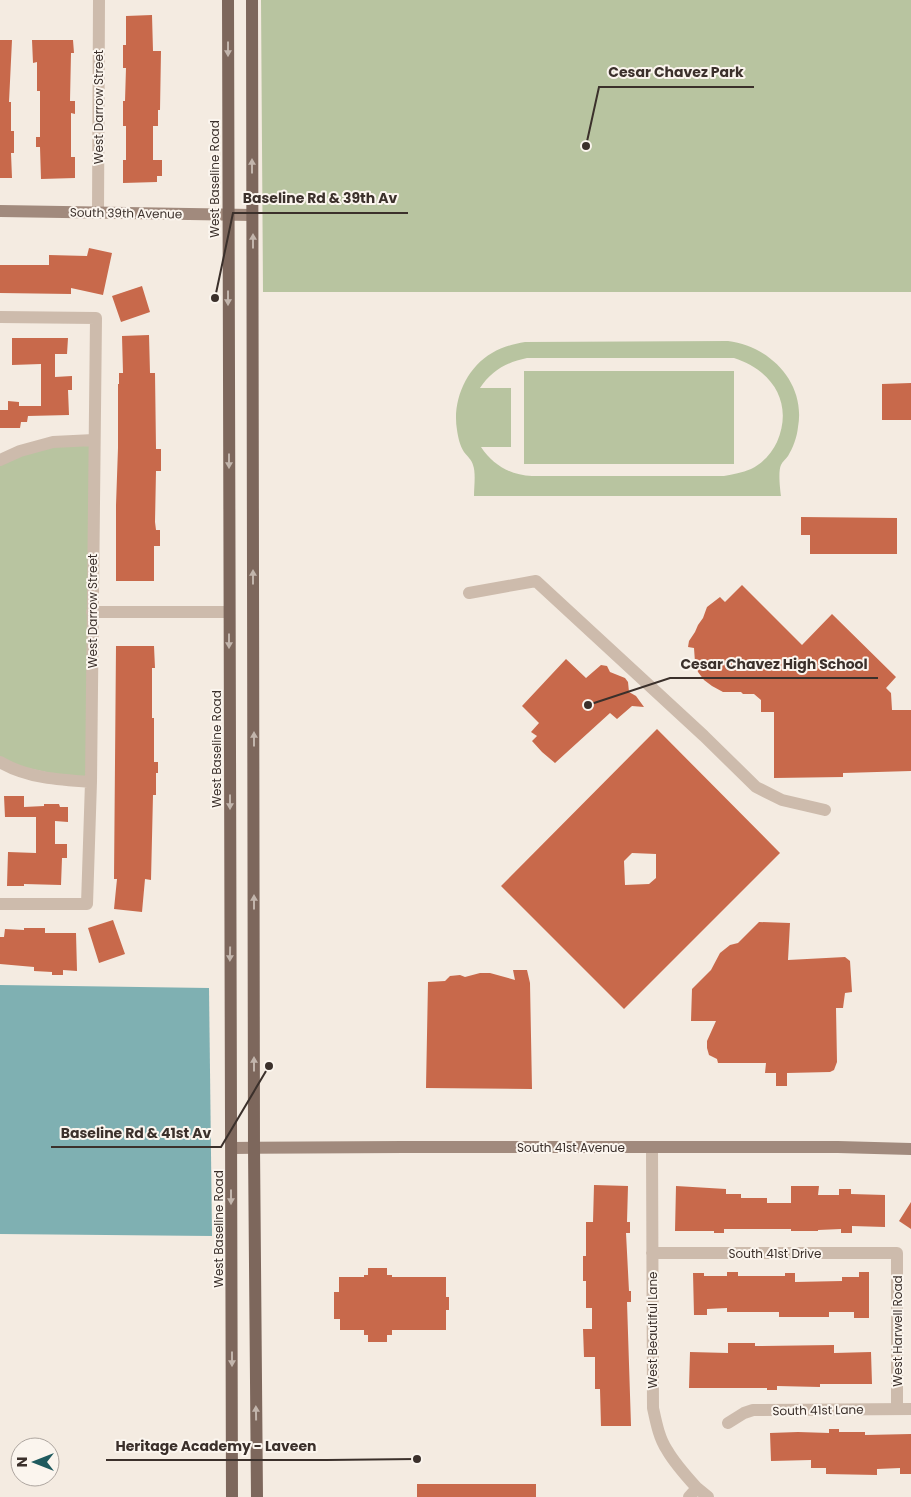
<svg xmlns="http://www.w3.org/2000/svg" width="911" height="1497" viewBox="0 0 911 1497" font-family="Poppins,sans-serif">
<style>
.green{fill:#b8c4a0;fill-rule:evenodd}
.water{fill:#7fb0b2}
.building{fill:#c8694b;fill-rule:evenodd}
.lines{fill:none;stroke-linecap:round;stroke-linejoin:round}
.street{stroke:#cdbbac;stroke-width:12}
.secondary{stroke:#a18a7d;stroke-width:12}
.primary{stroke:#7d675c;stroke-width:12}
.oneway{fill:#c2b5ac}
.labels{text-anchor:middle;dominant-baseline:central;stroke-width:4;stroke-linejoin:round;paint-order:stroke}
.street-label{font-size:12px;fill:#3b302b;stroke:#fbf5ee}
.leader{fill:none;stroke:#3b302b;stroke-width:2}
.callout-dot{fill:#3b302b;stroke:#fbf5ee;stroke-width:2}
.callout-label{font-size:14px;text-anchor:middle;font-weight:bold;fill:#3b302b;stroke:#fbf5ee;stroke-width:4;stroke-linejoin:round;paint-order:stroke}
</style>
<rect width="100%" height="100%" fill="#f4ebe1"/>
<!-- green -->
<path class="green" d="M261 0H911V292H263Z
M728 341C770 346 806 383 798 427 797 437 793 448 788 456 786 459 782 462 781 465 778 471 780 489 781 496H474C474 487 476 473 473 465 472 460 467 456 464 452 460 446 458 437 457 430 452 401 466 368 492 353 502 347 513 344 525 342ZM527 358H734C772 370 794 403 777 442 772 453 762 464 751 469 742 473 733 474 724 476H532C510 475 493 465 481 447H511V388H480C491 371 507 362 527 358Z
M524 371H734V464H524Z
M94 440 91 782 0 762V460L20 451Z"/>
<!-- water -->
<path class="water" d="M0 985 209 988 212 1236 0 1234Z"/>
<!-- building -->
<path class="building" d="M152 15 153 51H161L160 110H158V126H153V160H162V176H157V182L123 183V160H126V126H123V101H125L126 68H123V45H126V16Z
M0 40H12L9 102H11V131H14V153H11L12 178H0Z
M32 40H73L74 53H71L70 101H75V114L71 113V157H75V178L41 179 40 147H36V137H40V91H37V62L33 63Z
M89 248 112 253 103 295 71 288V294L0 293V265H49V255L87 256Z
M142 286 150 312 121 322 112 296Z
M149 335 150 373H155L156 449H161V471H156L155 522 156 530H160V546H154V581H116V505L118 448V384H119V373H123L122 336Z
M12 338H68L67 354H55V377L72 376V390H68L69 415 28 416 27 422H21L20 428H0V410H8V401L19 402V406H41V364L12 365Z
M911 383V420H882V384Z
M801 517 897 518V554H810V535H801Z
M742 585 802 645 832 614 896 677 886 688 891 693 892 710H911V771L843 773V777L774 778V712H761V700L754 694H743L741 692H723L712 686 704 680 698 672 695 662 694 648 688 647 689 641 695 632 698 625 703 618 707 607 720 597 725 602Z
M116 646H154L155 668H152V718H154V762H158V773H156V795H153L151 880 145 879 142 912 114 909 117 879H114Z
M566 659 586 678 601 665 607 666 610 672 625 678 628 682 629 692 636 696 644 707 632 706 617 719 610 713 555 763 542 752 532 741 537 736 531 732 539 723 522 706Z
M657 729 780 853 624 1009 501 886ZM632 853 656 854V878L649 884 625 885 624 861Z
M4 796H24V807L44 806V804H59L60 807H68V822L55 821V844H67V858H62L61 885 24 884V886H7L8 852 36 853V817H5Z
M113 920 125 954 99 963 88 928Z
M759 922 790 923 788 960 845 957 850 961 852 992 845 993 843 1008H836L837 1062 834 1070 830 1072 787 1073V1086H776V1073H765L766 1063H718L717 1059 709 1055 707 1048V1041L716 1021H691L692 989 711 970 720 953 730 945 738 943Z
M24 928H45V933H76L77 971 63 970V975H52V972L34 971V967L0 964V937H4L5 929 24 930Z
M513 970H527L530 983 532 1089 426 1088 428 982 445 981 450 976 460 975 465 977 480 973H490L515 980Z
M594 1185 628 1186 627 1222H630V1233H626L629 1291H631V1302H627L631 1426H601L600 1389H595V1357H584L583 1329H592V1308H586V1281H583V1256H586V1222H593Z
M676 1186 726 1189V1194H741V1198H767V1203H791V1186H819L818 1195H839V1189H851V1194L885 1195V1227L852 1226V1233H841V1229L818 1230V1231H791V1229H724V1233H714V1231H675Z
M911 1202V1229L899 1221Z
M368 1268H387V1275H392V1277H446V1297H449V1310H446V1330H392V1335H387V1342H368V1335H364V1330H340V1319H334V1292H339V1277H364V1275H368Z
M727 1272H738V1276H785V1273H795V1282L842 1281V1277H859V1272H869V1318H854V1312H829V1317H779V1312H727V1308L707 1309V1315H694L693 1273H704V1276H727Z
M728 1343H755V1346L834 1345V1353L871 1352 872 1384H820V1387L777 1386V1390H767V1388H689L690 1352 728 1353Z
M829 1429H839V1432H865V1435L911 1434V1474H900V1468L877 1469V1475L826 1474V1468H811V1460L771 1461 770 1433 798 1432 829 1433Z
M417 1484H536V1497H417Z"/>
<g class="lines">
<!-- street -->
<path class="street" d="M98 213 99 0
M0 317 96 318 91 782 87 904H0
M0 460 20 451 53 442 94 440
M469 593 536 581 704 736 756 787 782 800 825 810
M92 612H229
M0 762C27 778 60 780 91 782
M652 1147 653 1408C656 1422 659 1438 667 1450 675 1464 686 1476 697 1488L689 1497
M652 1253H897V1409
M728 1423 744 1413 753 1410 911 1409
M697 1488 708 1497"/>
<!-- secondary -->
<path class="secondary" d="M0 211 252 215
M232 1148 404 1147H838L911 1149"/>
<!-- primary -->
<path class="primary" d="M228 0 232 1497
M252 0 254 1148 257 1497"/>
</g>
<!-- one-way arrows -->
<defs><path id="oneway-solid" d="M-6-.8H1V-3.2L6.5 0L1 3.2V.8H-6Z" transform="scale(1.25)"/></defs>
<g class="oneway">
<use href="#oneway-solid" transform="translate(228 49) rotate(90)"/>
<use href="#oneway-solid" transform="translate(252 166) rotate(-90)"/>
<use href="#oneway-solid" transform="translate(253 241) rotate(-90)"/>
<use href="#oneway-solid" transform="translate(228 298) rotate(90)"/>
<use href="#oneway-solid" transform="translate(229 461) rotate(90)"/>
<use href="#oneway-solid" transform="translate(253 577) rotate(-90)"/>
<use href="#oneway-solid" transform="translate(229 641) rotate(90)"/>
<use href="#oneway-solid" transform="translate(254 739) rotate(-90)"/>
<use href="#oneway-solid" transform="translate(230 802) rotate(90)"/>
<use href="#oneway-solid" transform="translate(254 902) rotate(-90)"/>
<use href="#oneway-solid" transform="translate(230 954) rotate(91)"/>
<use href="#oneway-solid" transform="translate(254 1064) rotate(-90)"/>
<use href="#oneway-solid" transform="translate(231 1197) rotate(90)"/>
<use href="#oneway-solid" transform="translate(232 1359) rotate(90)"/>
<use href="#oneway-solid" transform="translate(256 1413) rotate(-91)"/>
</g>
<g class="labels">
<!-- street labels -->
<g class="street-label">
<text transform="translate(98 107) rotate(-90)">West Darrow Street</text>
<text transform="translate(214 179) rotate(-90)">West Baseline Road</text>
<text transform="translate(126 213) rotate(1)">South 39th Avenue</text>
<text transform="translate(92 611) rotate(-90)">West Darrow Street</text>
<text transform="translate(216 749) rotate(-90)">West Baseline Road</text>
<text x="571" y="1147">South 41st Avenue</text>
<text transform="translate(218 1229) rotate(-90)">West Baseline Road</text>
<text x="775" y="1253">South 41st Drive</text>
<text transform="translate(652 1330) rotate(-90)">West Beautiful Lane</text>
<text transform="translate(897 1331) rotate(-90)">West Harwell Road</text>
<text transform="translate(818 1410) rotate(-1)">South 41st Lane</text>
</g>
</g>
<!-- callouts -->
<path class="leader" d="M586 146L599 87H754M215 298L233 213H408M588 705L670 678H878M269 1066L221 1147H51M417 1459L327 1460H106"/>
<g class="callout-dot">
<circle cx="586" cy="146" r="5"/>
<circle cx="215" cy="298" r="5"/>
<circle cx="588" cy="705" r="5"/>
<circle cx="269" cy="1066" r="5"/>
<circle cx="417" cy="1459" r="5"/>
</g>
<g class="callout-label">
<text x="676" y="77">Cesar Chavez Park</text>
<text x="320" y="203">Baseline Rd &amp; 39th Av</text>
<text x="774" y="669">Cesar Chavez High School</text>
<text x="136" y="1138">Baseline Rd &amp; 41st Av</text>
<text x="216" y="1451">Heritage Academy - Laveen</text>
</g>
<!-- north arrow -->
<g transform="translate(35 1462) rotate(270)"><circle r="24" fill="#fbf5ee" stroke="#aea6a0"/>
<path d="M0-4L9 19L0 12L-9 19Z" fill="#1f5a5e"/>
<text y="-8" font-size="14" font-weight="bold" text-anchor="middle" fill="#3b302b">N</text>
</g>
</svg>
